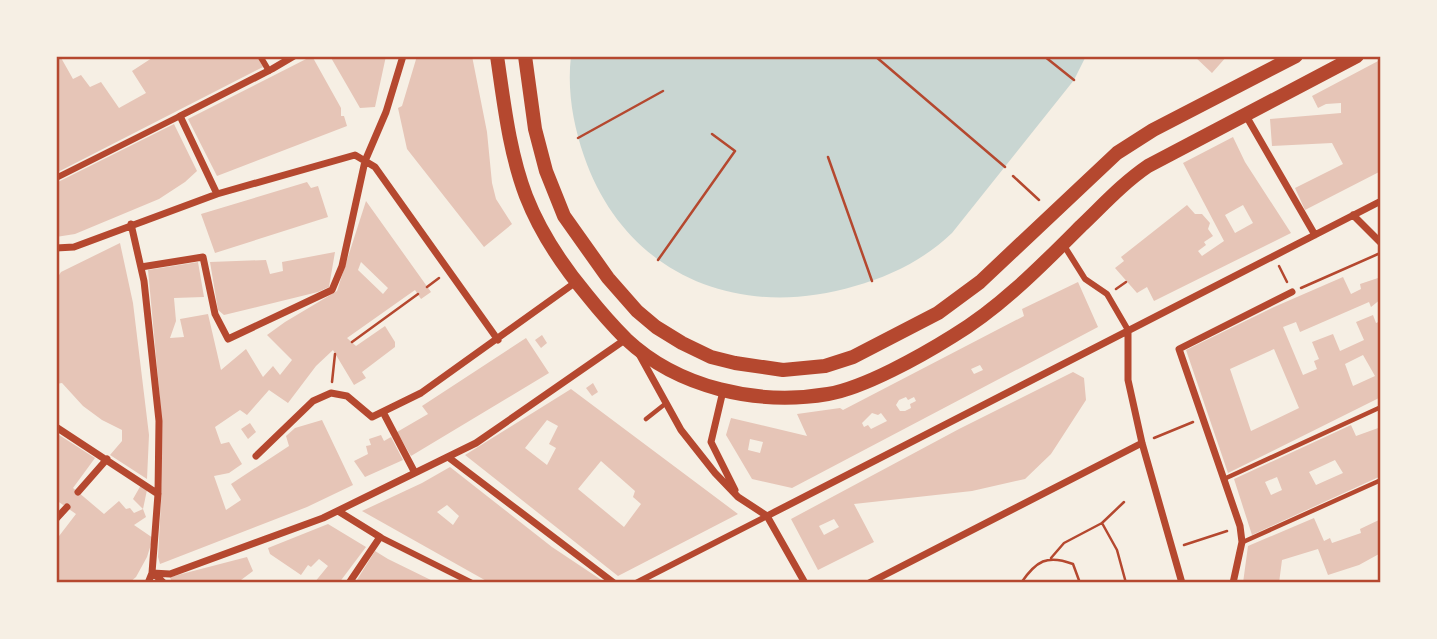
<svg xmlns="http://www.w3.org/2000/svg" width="1437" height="639" viewBox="0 0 1437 639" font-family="Poppins,sans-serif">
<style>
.water{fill:#c9d6d2}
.building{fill:#e6c5b7;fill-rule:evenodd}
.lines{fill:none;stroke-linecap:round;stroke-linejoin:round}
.path{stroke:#b5482f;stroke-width:2.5}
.service{stroke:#b5482f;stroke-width:4.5}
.pedestrian{stroke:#b5482f;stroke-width:6}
.minor{stroke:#b5482f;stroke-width:7}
.secondary{stroke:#b5482f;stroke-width:14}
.neatline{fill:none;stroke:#b5482f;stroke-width:2.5}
</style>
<rect width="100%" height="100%" fill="#f6efe4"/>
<!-- water -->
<path class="water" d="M571 56H1086L1074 80 952 233C925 259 891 276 855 286 738 321 625 275 584 156 573 124 567 90 571 56Z"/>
<!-- building -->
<path class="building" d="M56 56H60L73 79 81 75 90 87 101 82 119 108 146 93 132 71 155 56H257L263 67 56 173Z
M312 56 341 108V116H344L347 126 217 176 188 119Z
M330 56H386L375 107 360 108Z
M417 56H472L487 132 492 183 496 199 512 224 484 247 407 149 398 108 402 106Z
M1194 56H1227L1212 73Z
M1380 60 1381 171 1305 210 1295 188 1343 164 1332 143 1272 146 1270 119 1341 113V103L1326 104 1318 108 1312 96Z
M174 124 197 171 185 182 159 199 75 234 56 237V183Z
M1233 137 1245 162 1291 233 1154 301 1147 287 1137 293 1115 268 1124 261 1121 257 1187 205 1195 214H1202L1210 223 1208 229 1213 236 1204 242 1206 245 1198 251 1202 256 1224 241 1183 163ZM1243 205 1253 223 1235 233 1225 215Z
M307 182 311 188 318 186 328 217 215 253 201 214Z
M366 201 431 292 421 299 415 290 347 338 356 346 385 326 395 342V347L362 372 366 378 354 385 333 350 316 366 288 403 269 390 247 415 240 410 215 427 221 444 229 442 242 464 229 473 214 476 226 510 241 500 231 484 289 446 286 436 295 428 322 420 353 485 307 507 160 564 158 557 162 484 160 399 148 270 198 262 204 297 174 298 176 321 170 338 184 337 180 319 208 314 221 370 246 349 263 377 273 366 280 375 292 360 267 335 285 322 337 291ZM361 262 388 288 383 294 358 270Z
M120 243 133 303 149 435 147 479 110 455 122 441V430L102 420 83 406 62 383 56 384V280L61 272Z
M335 252 329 287 318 292 224 315 218 310 210 262 266 260 270 274 283 271 282 262Z
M1343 277 1351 294 1361 289 1360 284 1381 277V299L1371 307 1369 302 1300 332 1296 322 1283 327 1303 375 1317 369 1314 361 1319 359 1312 342 1333 334 1340 351 1364 340 1356 322 1373 315 1376 323 1381 321V397L1228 473 1186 350 1274 307ZM1274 349 1299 408 1251 431 1230 369ZM1363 355 1375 376 1353 386 1345 364Z
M1078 282 1098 327 792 488 752 479 726 435 731 418 807 436 797 414 840 408 843 410 1024 316 1022 309ZM980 365 983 370 974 374 971 369ZM906 397 908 400 914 397 916 401 910 404 911 408 905 411H900L896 405 899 400ZM872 413 878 415 881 413 887 421 871 429 868 425 864 427 862 423ZM750 439 763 442 760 453 748 450Z
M542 335 547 343 541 348 535 340Z
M526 338 549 373 411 456 397 432 428 414 422 406Z
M1073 372 1084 378 1086 400 1051 454 1025 479 972 491 854 504 874 542 818 570 791 519 959 429ZM834 519 839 527 824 535 819 526Z
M593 383 598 392 592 396 586 388Z
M571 389 738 514 618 576 465 455ZM547 420 558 426 549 444 556 448 547 465 525 448ZM601 461 635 491 633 497 641 504 624 527 578 489Z
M250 423 256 432 248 439 241 429Z
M1351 425 1356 436 1381 427V476L1252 535 1234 479ZM1335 460 1343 473 1316 485 1309 472ZM1277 477 1282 490 1271 495 1265 482Z
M56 433 95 458 73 488 78 492 104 514 119 501 126 509 130 508 134 513 143 509 146 517 134 525 153 538 147 557 136 577 129 583H56V540L76 514 56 500Z
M381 435 384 441 391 437 403 460 365 477 354 461 368 454 366 446 371 445 369 439Z
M450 467 552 547 606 583H490L362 511 422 483ZM447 505 459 516 453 525 437 512Z
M141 485 147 490 143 509 133 499Z
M1314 518 1324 541 1330 538 1332 543 1361 533 1360 529 1381 519 1379 554 1359 565 1328 575 1318 549 1282 560 1279 583H1243L1248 546Z
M328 524 366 547 339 583H314L328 566 319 559 311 567 308 565 301 575 270 554 268 548Z
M375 551 388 559 437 583H355Z
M247 557 253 571 241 580 231 583H172L170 577Z"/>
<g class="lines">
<!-- path -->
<path class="path" d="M875 56 1005 167
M1044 56 1074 80
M578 138 663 91
M828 157 872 281
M1013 176 1039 200
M658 260 735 151 712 134
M1279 266 1287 282
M427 287 439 278
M1301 288 1378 254
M1116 289 1126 282
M352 342 418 294
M332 382 335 354
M1154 438 1193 422
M1124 502 1102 523 1117 550 1126 583
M1184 545 1227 531
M1051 558 1064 543 1102 523
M1021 583C1036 561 1047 554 1073 564L1080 583"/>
<!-- service -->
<path class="service" d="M646 419 665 404
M1224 479 1381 407
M1243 542 1381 480"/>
<!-- pedestrian -->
<path class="pedestrian" d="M260 56 269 71
M56 178 180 116
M1063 244 1085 279 1107 294 1128 330
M380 537 472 583
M636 583 767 516"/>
<!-- minor -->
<path class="minor" d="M1245 114 1315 235
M217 194 180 116 272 69 294 56
M1353 215 1381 243
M131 224 144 281 159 421 158 494 152 573 148 583
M56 248 74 247 217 194 355 155 375 167 498 340
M141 267 203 257 215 314 228 339 332 290 342 266 365 161 386 112 403 56
M1128 330V380L1142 443 1182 583
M639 354 681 430 715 473 738 497 767 516 805 583
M723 391 711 442 735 490
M383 412 415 473
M56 427 158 494
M256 456 313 401 331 393 347 396 372 417 421 393 576 282
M448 457 614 583
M78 492 107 459
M338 511 380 537 349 583
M767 516 1381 201
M56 519 67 507
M152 573 170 574 323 518 476 443 626 339
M153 573 164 583
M869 583 1142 443
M1233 583 1242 542 1240 526 1179 349 1292 292"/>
<!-- secondary -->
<path class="secondary" d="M497 56C504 103 509 151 526 196 540 232 562 265 587 295 599 310 612 325 626 339 678 388 758 406 828 394 864 388 921 356 953 336 1000 308 1042 265 1081 226 1103 205 1123 183 1148 166L1357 56
M525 56 535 129 546 171 564 216 608 278 637 311 656 327 682 343 711 357 735 363 783 370 825 366 853 357 938 313 980 282 1117 153 1153 130 1296 56"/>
</g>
<!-- border -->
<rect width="1437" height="639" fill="none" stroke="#f6efe4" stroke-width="116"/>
<rect x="58" y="58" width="1321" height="523" class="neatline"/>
</svg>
